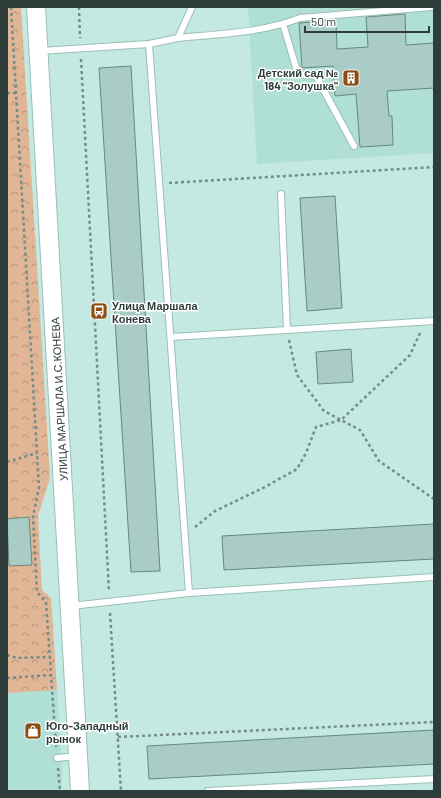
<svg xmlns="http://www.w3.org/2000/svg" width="441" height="798" viewBox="0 0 441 798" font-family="Barlow,sans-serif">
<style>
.built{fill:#b0dfd5}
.park{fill:url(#park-crowns)}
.building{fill:#a9cdc6;stroke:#658881}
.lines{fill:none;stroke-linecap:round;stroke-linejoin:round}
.lane-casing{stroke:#9bbfb8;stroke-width:8}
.secondary-casing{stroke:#9bbfb8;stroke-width:20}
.path{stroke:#748d88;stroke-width:2.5;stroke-dasharray:3 3;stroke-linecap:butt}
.lane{stroke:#fff;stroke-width:6}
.secondary{stroke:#fff;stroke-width:18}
.labels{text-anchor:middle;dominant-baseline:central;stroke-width:3;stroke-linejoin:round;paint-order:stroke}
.poi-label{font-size:11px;font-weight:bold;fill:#2e3d3a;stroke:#fff;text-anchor:start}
.street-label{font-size:11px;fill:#2e3d3a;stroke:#fff}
</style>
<defs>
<pattern id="park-crowns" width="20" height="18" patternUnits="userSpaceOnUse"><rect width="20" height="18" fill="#e1b697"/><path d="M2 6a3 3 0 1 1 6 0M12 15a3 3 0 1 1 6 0" fill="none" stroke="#b7957c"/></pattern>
</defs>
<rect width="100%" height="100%" fill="#c4e9e2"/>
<!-- built -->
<path class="built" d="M248 7H434V153L257 164Z
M57 690 62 769 61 791H7V693Z"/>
<!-- park -->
<path class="park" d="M7 7H21L50 478 38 516 42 590 51 598 57 690 7 693Z"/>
<!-- building -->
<path class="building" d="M405 14 406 45 434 43V88L387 91 389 116H392L393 145 360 147 356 94 335 96 333 66 302 68 299 23 336 20 337 49 368 47 366 17Z
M131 66 160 571 131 572 99 68Z
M335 196 342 308 307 311 300 198Z
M351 349 353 382 318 384 316 352Z
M29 517 32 565 9 566 7 519Z
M434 524V559L224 570 222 536Z
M434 730V764L149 779 147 746Z"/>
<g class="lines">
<!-- lane casing -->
<g class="lane-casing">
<path id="lane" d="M283 24 298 74 316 76 354 146
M178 38C219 34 261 33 300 18L431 7
M149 44 189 593
M40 51 149 44 178 38 192 7
M281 194 287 330
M172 337 434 321
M71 606 189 593 434 577
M57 758 76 756
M208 791 434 779"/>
</g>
<!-- secondary casing -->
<g class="secondary-casing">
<path id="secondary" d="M36 7 80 791"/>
</g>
<!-- path -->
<path class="path" d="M11 7 39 488 33 516 37 592 46 602 56 747
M79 7 80 38
M81 59 109 592
M7 93H16
M169 183 434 167
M289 340 297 375 324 411 360 430 379 461 434 499
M7 462 37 453
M195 527 215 511 265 487 297 469 306 453 316 427 341 420 410 355 420 333
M110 613 121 791
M7 655 17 658 50 657
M7 678 51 675
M118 737 434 722
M58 768 60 791"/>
<!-- lane -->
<use href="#lane" class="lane"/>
<!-- secondary -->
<use href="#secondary" class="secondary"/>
</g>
<!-- icons -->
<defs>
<g id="building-square" transform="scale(0.9)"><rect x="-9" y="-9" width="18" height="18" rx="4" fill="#8d4e14" stroke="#fff"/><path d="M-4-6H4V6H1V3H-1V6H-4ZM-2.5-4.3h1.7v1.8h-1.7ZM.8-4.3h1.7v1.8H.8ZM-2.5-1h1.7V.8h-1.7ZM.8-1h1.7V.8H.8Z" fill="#fff"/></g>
<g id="bus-square" transform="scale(0.9)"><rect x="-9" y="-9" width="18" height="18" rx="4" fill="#8d4e14" stroke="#fff"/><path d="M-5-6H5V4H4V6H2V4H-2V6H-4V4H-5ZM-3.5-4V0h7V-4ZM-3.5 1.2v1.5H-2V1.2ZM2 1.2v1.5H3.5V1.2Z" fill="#fff"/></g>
<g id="shop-square" transform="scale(0.9)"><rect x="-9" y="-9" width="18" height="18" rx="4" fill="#8d4e14" stroke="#fff"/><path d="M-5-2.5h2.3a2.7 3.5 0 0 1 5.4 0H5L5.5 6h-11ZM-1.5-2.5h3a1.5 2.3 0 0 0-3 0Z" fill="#fff"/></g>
</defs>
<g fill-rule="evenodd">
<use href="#building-square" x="351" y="78"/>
<use href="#bus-square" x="99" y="311"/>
<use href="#shop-square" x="33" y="731"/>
</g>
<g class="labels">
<!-- poi labels -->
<g class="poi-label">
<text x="338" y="72" text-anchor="end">Детский сад №<tspan x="338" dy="13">184 "Золушка"</tspan></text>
<text x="112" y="305">Улица Маршала<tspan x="112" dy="13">Конева</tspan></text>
<text x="46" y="725">Юго-Западный<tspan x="46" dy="13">рынок</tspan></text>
</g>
<!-- street labels -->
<g class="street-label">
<text transform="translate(59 399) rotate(-93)">УЛИЦА МАРШАЛА И.С.КОНЕВА</text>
</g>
</g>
<!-- border -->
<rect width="441" height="798" fill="none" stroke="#2e3d3a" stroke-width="16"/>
<!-- scale -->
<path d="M305 26v6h124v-6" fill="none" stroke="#2e3d3a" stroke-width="2"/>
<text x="311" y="26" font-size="12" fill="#2e3d3a" stroke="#ffffff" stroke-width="3" paint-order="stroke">50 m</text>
</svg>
